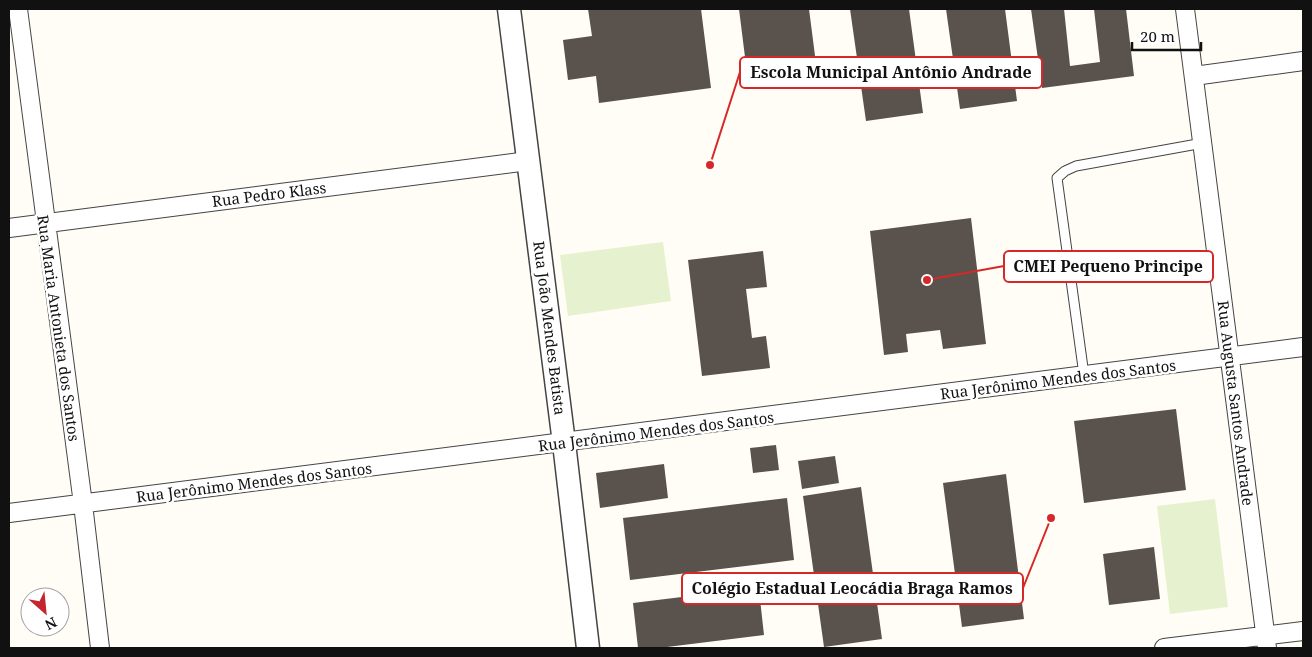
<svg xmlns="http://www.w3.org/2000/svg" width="1312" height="657" viewBox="0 0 1312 657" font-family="'Noto Serif',serif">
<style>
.pitch{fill:#e6f2cf}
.building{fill:#5a524d}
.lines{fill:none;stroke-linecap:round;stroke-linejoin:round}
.service-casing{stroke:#444;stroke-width:11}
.minor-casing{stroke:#444;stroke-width:20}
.tertiary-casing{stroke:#444;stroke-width:25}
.service{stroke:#fff;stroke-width:9}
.minor{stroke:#fff;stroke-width:18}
.tertiary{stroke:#fff;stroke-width:22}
.labels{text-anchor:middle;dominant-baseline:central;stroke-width:5;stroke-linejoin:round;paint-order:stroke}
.street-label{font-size:15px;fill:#111;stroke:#fff}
.leader{fill:none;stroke:#d62828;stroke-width:2}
.callout-dot{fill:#d62828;stroke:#fff;stroke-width:2}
.callout{fill:#fff;stroke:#d62828;stroke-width:2}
.callout-label{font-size:16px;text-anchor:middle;font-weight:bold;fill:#111}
</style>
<rect width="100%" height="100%" fill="#fffdf5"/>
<!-- pitch -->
<path class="pitch" d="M663 242 671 301 568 316 560 255Z
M1215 499 1228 607 1170 614 1157 506Z"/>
<!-- building -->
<path class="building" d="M588 9H701L711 88 599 103 596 76 568 80 563 40 592 36Z
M739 9H809L818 79 749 89Z
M850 9H909L923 113 866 121Z
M946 9H1005L1017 101 960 109Z
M1031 9H1064L1070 66 1100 62 1094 9H1126L1134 76 1042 88Z
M971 218 986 344 943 349 940 330 906 334 908 352 884 355 870 231Z
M763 251 767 287 746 289 752 338 766 336 770 368 702 376 688 260Z
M1176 409 1186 490 1084 503 1074 421Z
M776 445 779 470 753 473 750 448Z
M835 456 839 483 802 489 798 461Z
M664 464 668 498 600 508 596 473Z
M1006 474 1024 619 962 627 943 483Z
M861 487 882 639 824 647 803 496Z
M787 498 794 560 630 580 623 518Z
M1154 547 1160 599 1109 605 1103 554Z
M758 581 764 635 659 648H638L633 603 698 595 697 589Z"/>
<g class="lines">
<!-- service casing -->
<g class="service-casing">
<path id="service" d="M1084 375 1057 178 1065 171 1076 166 1203 143"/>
</g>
<!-- minor casing -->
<g class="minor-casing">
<path id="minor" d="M18 9 83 504 100 648
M1185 9 1267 648
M1194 76 1303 61
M9 228 528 161
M9 513 1303 347
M1164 648 1303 631"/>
</g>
<!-- tertiary casing -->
<g class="tertiary-casing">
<path id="tertiary" d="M509 9 564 443 588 648"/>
</g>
<!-- service -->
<use href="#service" class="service"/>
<!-- minor -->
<use href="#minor" class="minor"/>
<!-- tertiary -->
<use href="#tertiary" class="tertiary"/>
</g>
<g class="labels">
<!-- street labels -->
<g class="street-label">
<text transform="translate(269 194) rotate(-7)">Rua Pedro Klass</text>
<text transform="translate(59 328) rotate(82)">Rua Maria Antonieta dos Santos</text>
<text transform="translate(550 328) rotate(83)">Rua João Mendes Batista</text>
<text transform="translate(1058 379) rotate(-7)">Rua Jerônimo Mendes dos Santos</text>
<text transform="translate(1236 403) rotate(83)">Rua Augusta Santos Andrade</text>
<text transform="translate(656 431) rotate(-7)">Rua Jerônimo Mendes dos Santos</text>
<text transform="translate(254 482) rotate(-7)">Rua Jerônimo Mendes dos Santos</text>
</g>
</g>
<!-- callouts -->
<path class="leader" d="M710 165L740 72M927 280L1004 266M1051 518L1023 588"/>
<g class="callout-dot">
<circle cx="710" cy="165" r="5"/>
<circle cx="927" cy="280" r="5"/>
<circle cx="1051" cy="518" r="5"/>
</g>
<g class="callout">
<rect x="740" y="57" width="302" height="31" rx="5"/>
<rect x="1004" y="251" width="209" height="31" rx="5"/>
<rect x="682" y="573" width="341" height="31" rx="5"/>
</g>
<g class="callout-label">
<text x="891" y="78">Escola Municipal Antônio Andrade</text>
<text x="1108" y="272">CMEI Pequeno Principe</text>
<text x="852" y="594">Colégio Estadual Leocádia Braga Ramos</text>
</g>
<!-- border -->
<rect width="1312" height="657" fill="none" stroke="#111111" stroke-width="20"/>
<!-- north arrow -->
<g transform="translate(45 612) rotate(153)"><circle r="24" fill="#ffffff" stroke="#a0a0a0"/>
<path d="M0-4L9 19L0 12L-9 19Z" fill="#c4262e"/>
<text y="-8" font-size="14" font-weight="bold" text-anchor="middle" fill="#111111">N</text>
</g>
<!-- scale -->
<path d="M1132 42v8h69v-8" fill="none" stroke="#111111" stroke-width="2.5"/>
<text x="1140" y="42" font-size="15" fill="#111111" stroke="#ffffff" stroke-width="4" paint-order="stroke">20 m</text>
</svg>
